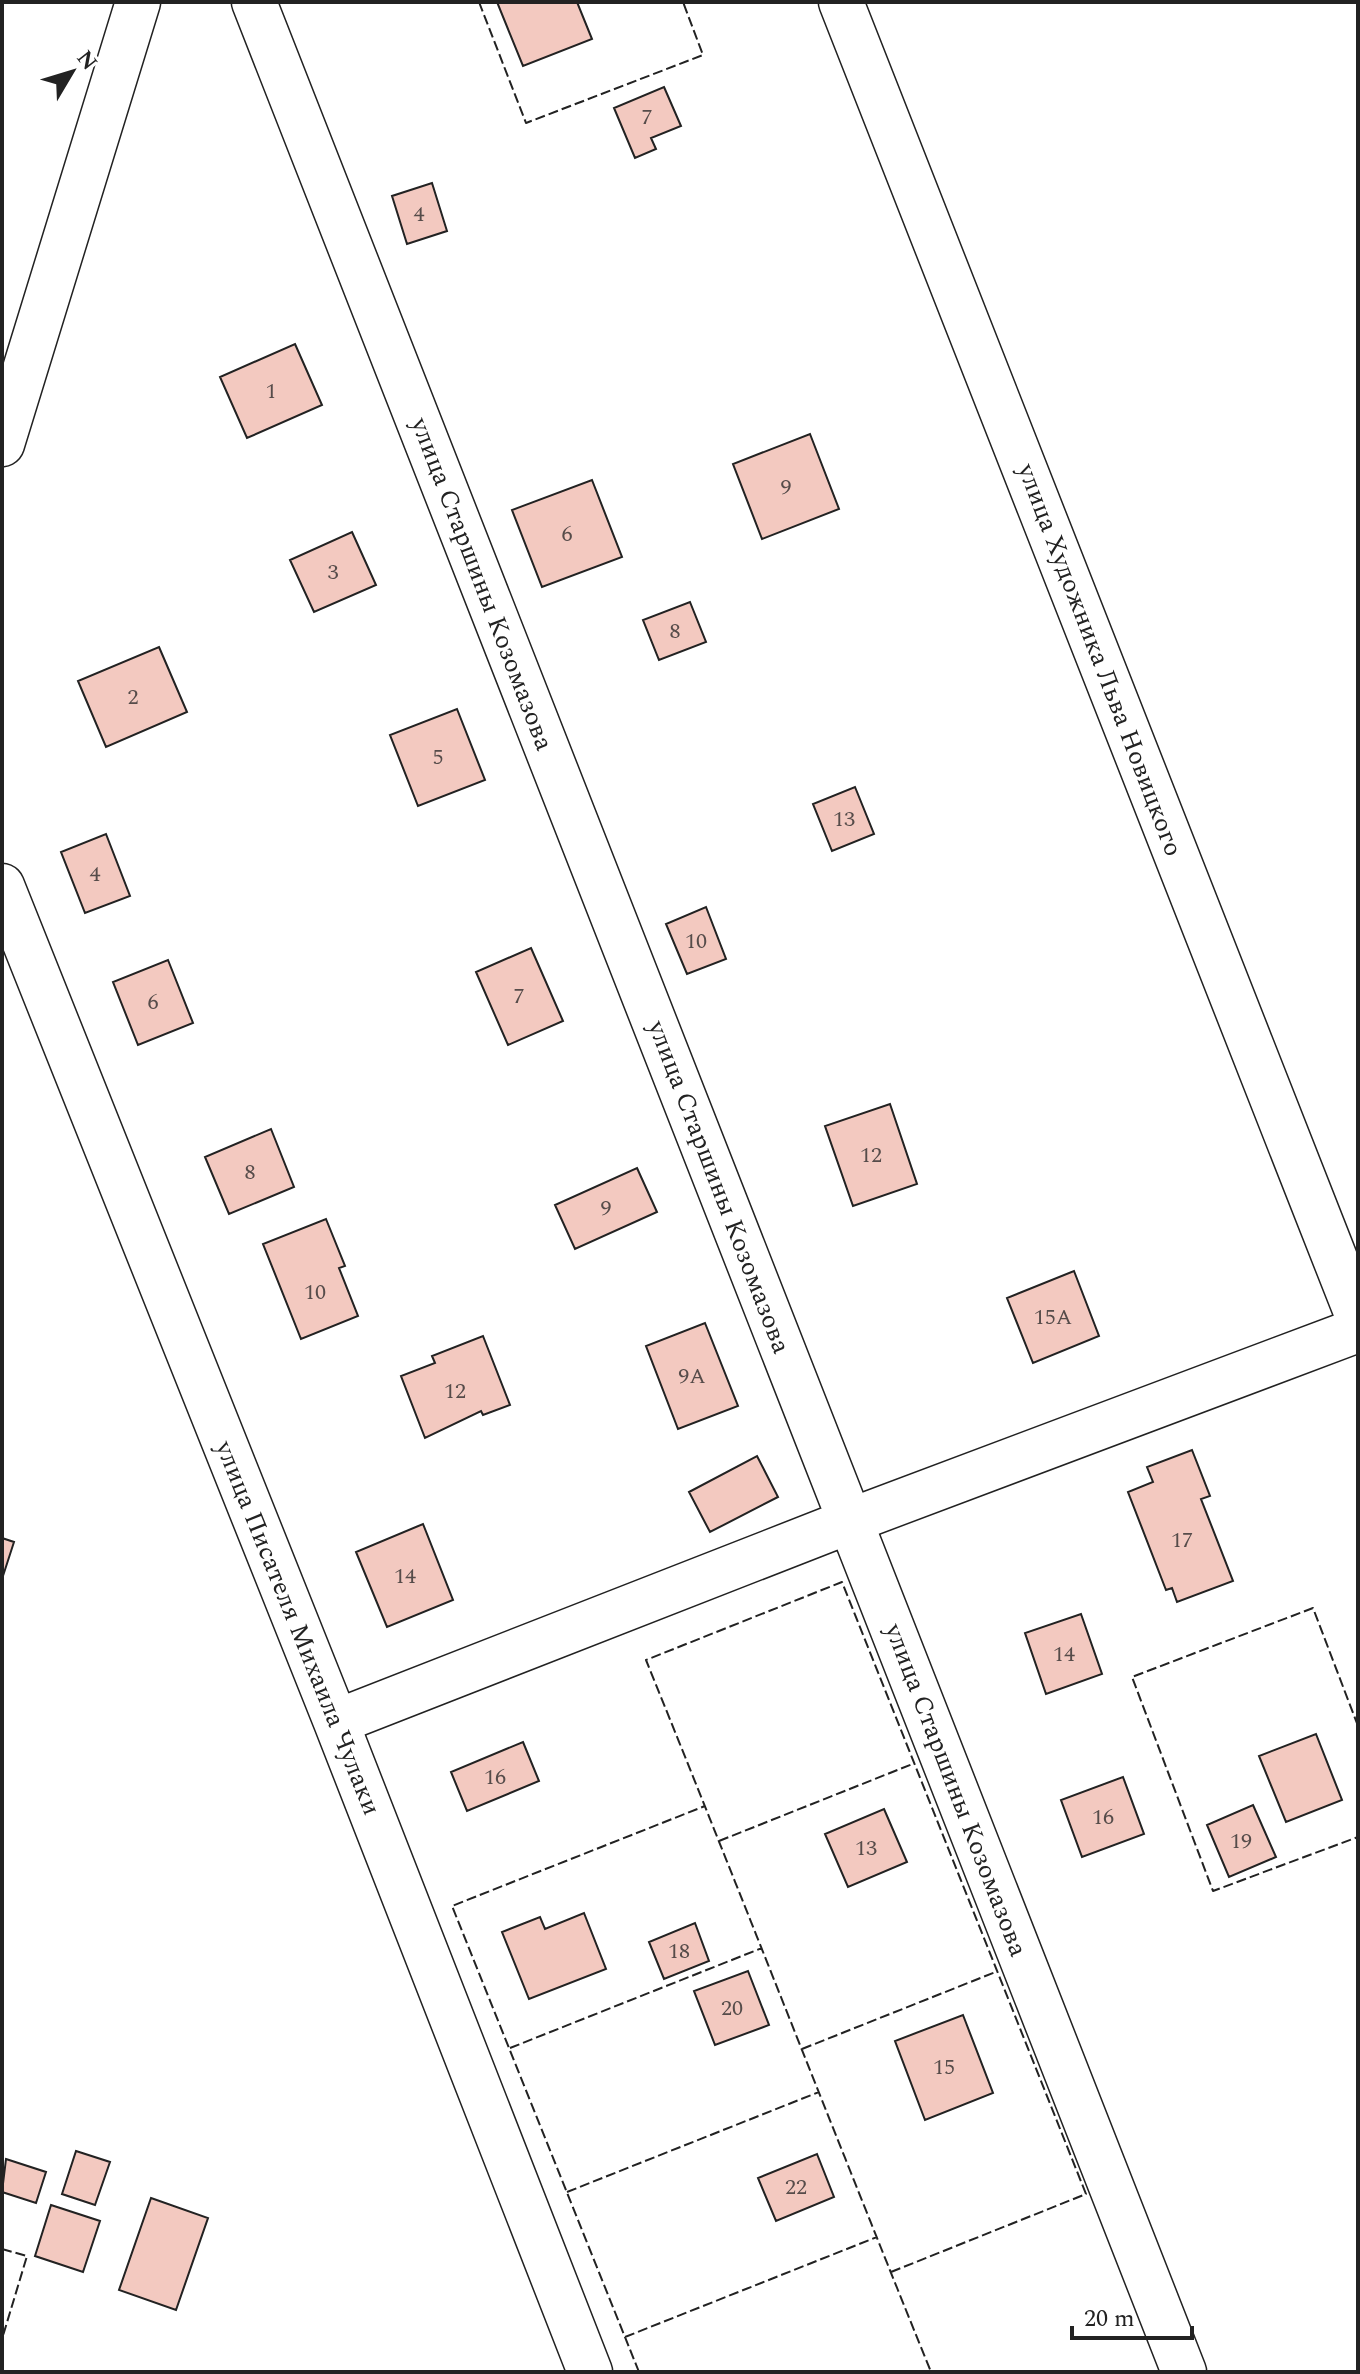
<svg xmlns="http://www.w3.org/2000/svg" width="1360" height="2374" viewBox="0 0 1360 2374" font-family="Spectral,serif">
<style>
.building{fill:#f3c9c0;stroke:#222;stroke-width:2}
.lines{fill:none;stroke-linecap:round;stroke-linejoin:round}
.minor-casing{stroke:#222;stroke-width:47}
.minor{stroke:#fff;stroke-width:44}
.fence{stroke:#222;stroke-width:2;stroke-dasharray:10 4;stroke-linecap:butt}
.labels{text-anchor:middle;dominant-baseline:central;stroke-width:6;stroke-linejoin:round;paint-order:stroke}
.number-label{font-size:22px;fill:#564c4a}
.street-label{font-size:26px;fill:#222;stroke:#fff}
</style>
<rect width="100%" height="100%" fill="#fff"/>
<!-- building -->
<path class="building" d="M497 2H577L592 39 523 66Z
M664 87 681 126 651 138 656 149 635 158 614 108Z
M432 183 447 231 407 244 392 196Z
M295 344 322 405 247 438 220 377Z
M810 434 839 509 762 539 733 464Z
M592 480 622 557 542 587 512 510Z
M352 532 376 585 314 612 290 560Z
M690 602 706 642 659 660 643 620Z
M159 647 187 712 106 747 78 681Z
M457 709 485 780 418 806 390 735Z
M855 787 874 834 832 851 813 804Z
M106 834 130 896 85 913 61 852Z
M706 907 726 959 687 974 666 924Z
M531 948 563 1021 508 1045 476 972Z
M168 960 193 1023 138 1045 113 982Z
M890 1104 917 1184 853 1206 825 1126Z
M271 1129 294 1187 229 1214 205 1157Z
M637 1168 657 1212 575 1249 555 1205Z
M326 1219 345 1266 339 1268 358 1316 301 1339 263 1244Z
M1074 1271 1099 1336 1033 1363 1007 1298Z
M705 1323 738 1406 678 1429 646 1346Z
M483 1336 510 1405 483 1415 481 1411 425 1438 401 1376 435 1363 432 1356Z
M1192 1450 1210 1496 1201 1499 1233 1581 1177 1602 1172 1588 1166 1590 1128 1492 1153 1482 1147 1467Z
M757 1456 778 1497 710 1532 689 1492Z
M423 1524 453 1600 387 1627 356 1552Z
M2 1538 14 1542 2 1579Z
M1081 1614 1102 1674 1046 1694 1025 1633Z
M1316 1734 1342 1800 1286 1822 1259 1756Z
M523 1742 539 1781 467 1811 451 1772Z
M1123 1777 1144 1834 1082 1857 1061 1800Z
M1253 1805 1276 1857 1229 1877 1207 1825Z
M884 1809 907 1862 848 1887 825 1834Z
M584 1913 606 1969 529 1999 502 1932 540 1917 545 1929Z
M695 1923 709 1961 664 1979 649 1942Z
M748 1971 769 2025 715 2045 694 1991Z
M963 2015 993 2093 925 2120 895 2041Z
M76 2151 110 2162 95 2205 62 2194Z
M817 2154 834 2197 776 2221 758 2178Z
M6 2159 46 2172 36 2203 2 2192Z
M151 2198 208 2218 176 2310 119 2290Z
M51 2205 100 2221 83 2272 35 2256Z"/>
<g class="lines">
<!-- minor casing -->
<g class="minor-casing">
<path id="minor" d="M254 2 1184 2372
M841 2 1358 1317
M2 444 138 2
M2 886 336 1722 590 2372
M336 1722 850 1521 1358 1330"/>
</g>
<!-- minor -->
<use href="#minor" class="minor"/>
<!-- fence -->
<path class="fence" d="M479 2 526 123 703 55 683 2
M1358 1726 1313 1608 1132 1677 1213 1891 1358 1837
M719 1841 915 1763
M510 2048 762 1948
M802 2049 998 1971
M567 2192 819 2092
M2 2249 27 2256 2 2339
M891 2272 1086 2194 842 1582 646 1660C742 1897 835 2135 931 2372
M625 2337 877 2237
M639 2372 452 1906 705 1806"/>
</g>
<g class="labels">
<!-- number labels -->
<g class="number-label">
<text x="647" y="117">7</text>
<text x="419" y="214">4</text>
<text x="271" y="391">1</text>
<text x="786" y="487">9</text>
<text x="567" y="534">6</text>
<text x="333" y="572">3</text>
<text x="675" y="631">8</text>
<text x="133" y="697">2</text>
<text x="438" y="757">5</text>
<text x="844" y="819">13</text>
<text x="95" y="874">4</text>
<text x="696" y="941">10</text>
<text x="519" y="996">7</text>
<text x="153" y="1002">6</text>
<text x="871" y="1155">12</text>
<text x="250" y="1172">8</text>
<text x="606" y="1208">9</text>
<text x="315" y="1292">10</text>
<text x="1053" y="1317">15А</text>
<text x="692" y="1376">9А</text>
<text x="455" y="1391">12</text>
<text x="1182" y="1540">17</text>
<text x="405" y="1576">14</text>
<text x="1064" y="1654">14</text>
<text x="495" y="1777">16</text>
<text x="1103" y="1817">16</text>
<text x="1241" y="1841">19</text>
<text x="866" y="1848">13</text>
<text x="679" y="1951">18</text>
<text x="732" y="2008">20</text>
<text x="944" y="2067">15</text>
<text x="796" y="2187">22</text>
</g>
<!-- street labels -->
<g class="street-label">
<text transform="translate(482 584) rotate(69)">улица Старшины Козомазова</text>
<text transform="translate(1100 660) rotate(69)">улица Художника Льва Новицкого</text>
<text transform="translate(719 1187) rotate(69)">улица Старшины Козомазова</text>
<text transform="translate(298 1628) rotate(68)">улица Писателя Михаила Чулаки</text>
<text transform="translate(956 1790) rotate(69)">улица Старшины Козомазова</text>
</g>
</g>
<!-- border -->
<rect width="1360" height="2374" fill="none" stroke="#222222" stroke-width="8"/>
<!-- north arrow -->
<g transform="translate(72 72) rotate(52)" stroke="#ffffff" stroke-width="6" paint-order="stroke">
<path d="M0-6L14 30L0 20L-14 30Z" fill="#222222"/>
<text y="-12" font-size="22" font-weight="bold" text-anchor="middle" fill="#222222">N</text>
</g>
<!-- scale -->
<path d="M1072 2326v12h120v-12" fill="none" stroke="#222222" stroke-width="4"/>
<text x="1084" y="2326" font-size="24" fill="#222222" stroke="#ffffff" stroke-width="6" paint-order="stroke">20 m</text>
</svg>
